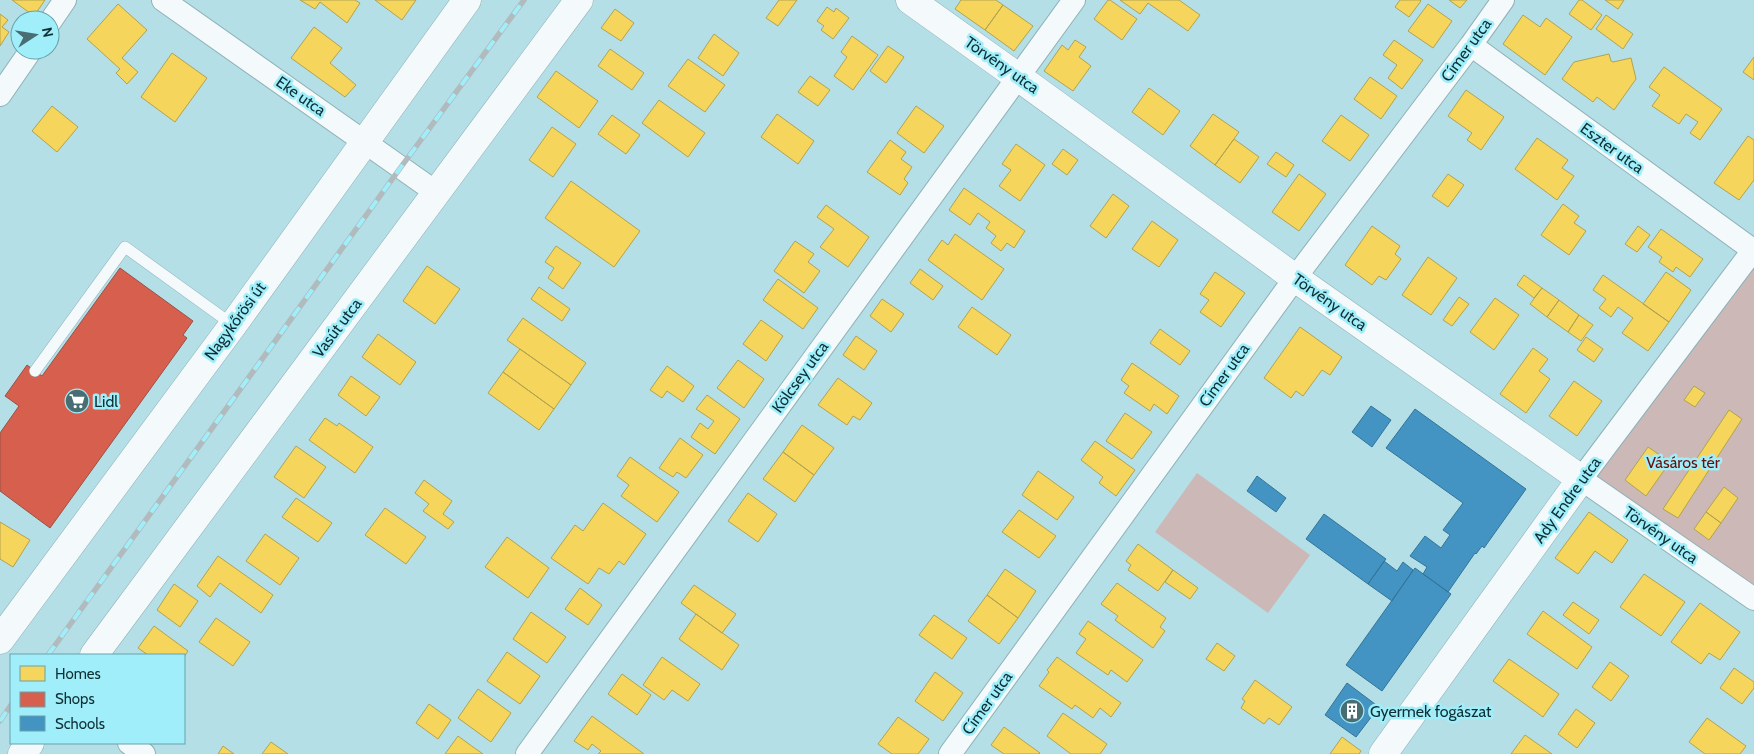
<svg xmlns="http://www.w3.org/2000/svg" width="1754" height="754" viewBox="0 0 1754 754" font-family="Cabin,sans-serif">
<style>
.green{fill:#cbb8b7}
.homes{fill:#f6d55c;stroke:#b0a350}
.shops{fill:#d6604d;stroke:#9a5146}
.schools{fill:#4393c3;stroke:#337598}
.lines{fill:none;stroke-linecap:round;stroke-linejoin:round}
.service-casing{stroke:#8fb1b7;stroke-width:12}
.minor-casing{stroke:#8fb1b7;stroke-width:24}
.tertiary-casing{stroke:#8fb1b7;stroke-width:29}
.secondary-casing{stroke:#8fb1b7;stroke-width:29}
.service{stroke:#f4fafb;stroke-width:11}
.minor{stroke:#f4fafb;stroke-width:22}
.tertiary{stroke:#f4fafb;stroke-width:28}
.secondary{stroke:#f4fafb;stroke-width:28}
.rail-casing{stroke:#b1bbbd;stroke-width:5.5}
.rail{stroke:#a0eefa;stroke-width:4;stroke-dasharray:11;stroke-linecap:butt}
.labels{text-anchor:middle;dominant-baseline:central;stroke-width:5;stroke-linejoin:round;paint-order:stroke}
.street-label{font-size:16px;fill:#0e2f34;stroke:#a0eefa}
.poi-label{font-size:16px;fill:#0e2f34;stroke:#a0eefa;text-anchor:start}
.park-label{font-size:16px;fill:#6a0f0d;stroke:#a0eefa}
</style>
<rect width="100%" height="100%" fill="#b4dfe6"/>
<!-- green -->
<path class="green" d="M1754 251V599L1581 479Z
M1197 473 1310 555 1268 613 1155 532Z"/>
<!-- homes -->
<path class="homes" d="M12 0H45L34 16Z
M300 0H355L360 3 347 23 320 2 315 9Z
M375 0H416L402 20Z
M779 0H797L778 26 766 18Z
M961 0H996L1003 5 985 30 955 9Z
M1108 0H1110L1137 19 1122 40 1094 19Z
M1120 0H1179L1200 15 1188 31 1148 3 1140 14Z
M1400 0H1420L1421 1 1409 17 1395 7Z
M1449 0H1467L1460 8Z
M1579 0H1582L1602 15 1591 30 1569 14Z
M1605 0H1624L1618 9Z
M118 4 147 30 122 58 138 72 127 84 116 73 120 69 87 39Z
M1428 4 1452 21 1433 48 1408 31Z
M1003 5 1033 26 1014 51 985 30Z
M827 7 834 12 836 8 849 18 833 39 821 30 824 26 817 21Z
M615 9 634 23 621 41 601 28Z
M0 14 8 20 2 27 9 32 0 46Z
M1523 15 1540 27 1546 18 1572 37 1545 75 1503 44Z
M1606 15 1633 34 1623 49 1596 29Z
M314 27 342 48 330 63 356 85 345 97 291 58Z
M714 34 739 53 723 76 698 58Z
M852 36 878 55 853 90 834 76 847 57 841 52Z
M1075 40 1086 47 1079 57 1091 66 1073 91 1044 71 1062 45 1068 50Z
M1394 40 1423 60 1402 89 1388 78 1397 65 1383 55Z
M888 46 904 57 886 83 870 71Z
M610 49 644 73 632 90 598 66Z
M172 53 207 78 175 122 141 97Z
M1609 54 1611 61 1613 62 1631 58 1636 79 1614 110 1597 97 1593 102 1562 79 1574 62Z
M1754 57V80L1743 72Z
M688 59 725 85 705 112 668 86Z
M1664 67 1722 109 1700 140 1690 133 1698 122 1686 114 1679 124 1652 106 1660 95 1649 87Z
M556 71 598 101 579 128 537 97Z
M810 76 830 90 818 106 798 92Z
M1370 77 1397 96 1381 119 1354 99Z
M1149 88 1180 111 1163 135 1132 112Z
M1466 90 1504 117 1481 150 1467 140 1472 133 1448 116Z
M659 100 705 133 688 157 642 123Z
M52 106 78 127 57 152 32 131Z
M916 106 944 126 924 153 897 133Z
M777 114 814 141 798 164 761 137Z
M1213 114 1239 132 1215 165 1190 146Z
M612 115 640 135 626 154 598 134Z
M1341 115 1369 135 1350 161 1322 141Z
M552 127 576 144 553 177 529 160Z
M1748 136 1754 140V180L1739 200 1714 183Z
M1537 138 1568 160 1562 168 1574 176 1557 200 1515 169Z
M1234 139 1259 157 1240 183 1215 165Z
M890 140 906 152 901 159 912 167 904 179 908 183 900 195 867 172Z
M1016 144 1045 165 1020 201 999 186 1011 170 1002 164Z
M1063 149 1078 160 1067 175 1052 164Z
M1276 152 1294 165 1286 177 1267 164Z
M1299 174 1326 194 1299 231 1272 212Z
M1448 174 1464 185 1448 207 1432 196Z
M571 181 640 231 614 267 545 218Z
M964 188 1025 231 1014 248 1007 243 1001 251 991 243 996 236 986 228 990 222 978 213 970 225 949 210Z
M1113 194 1129 206 1106 238 1090 226Z
M1563 204 1579 216 1574 223 1586 231 1569 255 1541 235Z
M826 205 869 237 848 267 820 247 834 229 817 217Z
M1152 221 1178 240 1159 267 1132 249Z
M1372 226 1400 246 1395 254 1401 259 1386 280 1379 276 1372 285 1345 265Z
M1638 226 1650 235 1637 252 1625 244Z
M1661 229 1703 259 1690 277 1676 267 1673 272 1659 262 1662 257 1648 247Z
M955 234 1004 269 982 300 928 260 942 240 948 245Z
M795 241 814 254 808 262 820 271 804 293 774 271Z
M556 246 581 263 563 289 548 278 554 268 545 262Z
M1428 257 1457 278 1431 315 1402 295Z
M427 266 460 289 435 324 403 301Z
M920 269 943 286 933 300 910 283Z
M1215 272 1245 293 1221 327 1200 312 1209 300 1200 294Z
M1666 272 1691 290 1669 322 1643 304Z
M1524 275 1542 288 1534 298 1517 285Z
M1603 275 1669 322 1648 351 1622 333 1633 318 1618 307 1611 317 1599 308 1606 299 1593 290Z
M778 279 818 308 803 329 763 300Z
M539 287 570 309 562 321 531 299Z
M1542 288 1559 300 1547 317 1530 304Z
M1459 297 1469 304 1452 326 1443 320Z
M1495 298 1519 315 1494 350 1470 332Z
M882 299 904 314 891 332 870 316Z
M1559 300 1579 315 1568 332 1547 317Z
M972 307 1011 335 997 355 958 327Z
M1579 315 1593 325 1581 341 1568 332Z
M523 318 586 363 571 385 507 340Z
M761 320 783 336 766 361 743 344Z
M1300 327 1342 357 1330 375 1322 370 1303 396 1296 391 1291 398 1264 378Z
M1160 329 1190 351 1180 365 1150 343Z
M378 334 416 362 400 385 362 357Z
M856 336 877 351 864 370 843 355Z
M1586 337 1603 349 1594 362 1577 350Z
M1533 348 1548 359 1539 371 1550 379 1526 413 1500 394Z
M520 349 571 385 554 409 503 372Z
M738 360 764 379 744 408 717 388Z
M1132 363 1179 396 1167 414 1154 404 1150 411 1124 393 1129 386 1121 380Z
M667 366 694 386 683 402 667 391 662 398 650 390Z
M503 372 554 409 539 430 488 393Z
M351 376 380 397 366 416 338 395Z
M838 378 872 403 860 420 853 416 847 425 818 405Z
M1574 381 1602 401 1577 436 1549 416Z
M1694 386 1705 393 1695 407 1684 400Z
M707 395 740 419 715 454 691 437 700 423 708 429 714 421 696 409Z
M1729 410 1742 419 1678 518 1663 509Z
M1125 413 1152 432 1132 459 1106 441Z
M325 418 337 426 339 423 373 447 355 473 309 440Z
M802 425 834 448 814 475 783 452Z
M680 438 703 455 686 478 677 472 673 477 659 468Z
M1095 441 1135 470 1116 496 1099 483 1103 477 1081 460Z
M296 446 326 467 304 498 274 477Z
M1648 447 1670 462 1646 496 1625 480Z
M783 452 814 475 795 502 763 479Z
M630 457 679 492 657 522 621 496 629 485 617 476Z
M1038 471 1074 497 1057 520 1022 495Z
M424 480 452 501 443 514 454 522 448 529 423 511 429 504 415 493Z
M1724 487 1738 498 1721 523 1706 512Z
M748 493 777 514 758 542 728 521Z
M296 498 332 523 318 542 282 517Z
M603 503 646 534 624 565 619 561 609 574 599 568 588 584 551 558 575 525 583 531Z
M385 508 426 537 406 564 365 535Z
M1019 510 1056 536 1039 558 1002 532Z
M1589 512 1628 540 1612 563 1595 551 1578 574 1555 558Z
M1706 512 1721 523 1709 540 1694 529Z
M0 522 30 540 13 567 0 559Z
M265 534 299 558 280 585 246 561Z
M507 537 549 568 528 598 485 567Z
M1138 544 1173 570 1158 591 1128 570 1131 565 1126 561Z
M218 556 273 595 261 613 220 583 210 597 197 586Z
M1005 569 1036 591 1018 618 987 595Z
M1173 570 1198 588 1190 599 1165 582Z
M1644 574 1685 602 1661 636 1620 607Z
M1117 583 1166 618 1160 627 1165 631 1153 648 1115 620 1118 616 1101 604Z
M174 584 198 601 180 627 157 610Z
M694 585 736 614 722 633 681 603Z
M580 588 602 605 588 625 565 609Z
M987 595 1018 618 999 644 968 621Z
M1573 602 1599 620 1589 634 1563 615Z
M1700 603 1740 632 1720 660 1709 653 1701 664 1671 642Z
M1543 611 1592 647 1577 669 1527 634Z
M531 612 566 637 547 663 513 639Z
M696 614 739 645 722 670 679 639Z
M934 615 967 638 952 659 919 635Z
M216 618 250 642 233 666 199 642Z
M1088 621 1143 660 1127 682 1111 670 1108 675 1076 653 1086 639 1079 634Z
M154 626 188 651 184 657V655H148L138 648Z
M1217 643 1235 656 1224 671 1206 659Z
M507 652 540 676 520 704 487 681Z
M662 657 700 684 688 701 672 690 664 700 643 685Z
M1057 657 1121 703 1111 717 1100 708 1093 718 1075 705 1072 709 1039 686 1049 672 1047 670Z
M1509 659 1559 694 1543 717 1493 681Z
M1610 662 1629 676 1611 701 1592 687Z
M1734 668 1754 682V688L1742 704 1720 688Z
M935 672 963 693 943 721 915 701Z
M622 674 651 695 637 715 608 694Z
M1255 680 1292 707 1279 725 1269 718 1264 724 1241 708 1245 701 1242 699Z
M478 689 511 713 491 742 458 718Z
M429 704 451 720 438 739 416 723Z
M1576 709 1595 723 1577 748 1558 734Z
M1063 713 1107 744 1100 754H1071L1047 736Z
M592 716 644 754H598L601 751 592 744 588 750 574 741Z
M898 717 929 739 918 754H892L878 744Z
M1707 718 1746 746 1740 754H1705L1689 742Z
M1004 727 1040 753 1039 754H1004L991 745Z
M1525 735 1552 754H1511Z
M458 736 473 747 483 754H445Z
M1342 737 1361 751 1359 754H1330Z
M271 742 288 754H262Z
M223 746 234 754H218Z"/>
<!-- shops -->
<path class="shops" d="M120 268 193 321 183 335 187 338 50 528 0 491V433L19 406 5 396 27 365 42 376Z"/>
<!-- schools -->
<path class="schools" d="M1371 406 1391 420 1372 447 1352 432Z
M1415 409 1526 489 1484 548 1482 546 1476 554 1475 553 1448 592 1423 574 1427 567 1410 556 1425 536 1441 548 1450 535 1443 530 1463 503 1386 448Z
M1257 476 1286 498 1276 512 1247 491Z
M1324 514 1386 559 1368 584 1306 539Z
M1384 561 1397 571 1403 562 1413 570 1392 601 1368 584Z
M1415 568 1451 594 1382 691 1346 665Z
M1347 683 1379 707 1356 737 1325 715Z"/>
<g class="lines">
<!-- service casing -->
<g class="service-casing">
<path id="service" d="M35 371 125 247 233 325"/>
</g>
<!-- minor casing -->
<g class="minor-casing">
<path id="minor" d="M163 0 437 193
M50 22 65 0
M1471 45 1753 250
M0 95 31 50
M1754 249 1581 479 1754 599
M129 743 144 754
M527 754 1074 0
M950 754 1295 278 1471 45 1503 0"/>
</g>
<!-- tertiary casing -->
<g class="tertiary-casing">
<path id="tertiary" d="M910 0 1018 77 1295 278 1581 479 1383 754
M94 655 579 0
M22 754 30 743"/>
</g>
<!-- secondary casing -->
<g class="secondary-casing">
<path id="secondary" d="M0 640 233 325 467 0"/>
</g>
<!-- service -->
<use href="#service" class="service"/>
<!-- minor -->
<use href="#minor" class="minor"/>
<!-- tertiary -->
<use href="#tertiary" class="tertiary"/>
<!-- secondary -->
<use href="#secondary" class="secondary"/>
<!-- rail casing -->
<g class="rail-casing">
<path id="rail" d="M48 655 401 167 524 0
M0 721 11 705"/>
</g>
<!-- rail -->
<use href="#rail" class="rail"/>
</g>
<!-- icons -->
<defs>
<g id="supermarket-disc" transform="scale(1.25)"><circle r="9.5" fill="#486d72" stroke="#a0eefa"/><path d="M-6-5.5h2.5l.6 2H6L4.5 2H-2.5L-4.4-4H-6ZM-1.5 3.2a1.3 1.3 0 1 0 .1 0ZM3 3.2a1.3 1.3 0 1 0 .1 0Z" fill="#fff"/></g>
<g id="building-disc" transform="scale(1.25)"><circle r="9.5" fill="#486d72" stroke="#a0eefa"/><path d="M-4-6H4V6H1V3H-1V6H-4ZM-2.5-4.3h1.7v1.8h-1.7ZM.8-4.3h1.7v1.8H.8ZM-2.5-1h1.7V.8h-1.7ZM.8-1h1.7V.8H.8Z" fill="#fff"/></g>
</defs>
<g fill-rule="evenodd">
<use href="#supermarket-disc" x="77" y="401"/>
<use href="#building-disc" x="1352" y="711"/>
</g>
<g class="labels">
<!-- street labels -->
<g class="street-label">
<text transform="translate(1466 50) rotate(-54)">Címer utca</text>
<text transform="translate(1002 65) rotate(35)">Törvény utca</text>
<text transform="translate(301 96) rotate(35)">Eke utca</text>
<text transform="translate(1612 148) rotate(36)">Eszter utca</text>
<text transform="translate(1330 302) rotate(35)">Törvény utca</text>
<text transform="translate(235 321) rotate(-54)">Nagykőrösi út</text>
<text transform="translate(337 328) rotate(-53)">Vasút utca</text>
<text transform="translate(1224 375) rotate(-54)">Címer utca</text>
<text transform="translate(800 377) rotate(-54)">Kölcsey utca</text>
<text transform="translate(1567 500) rotate(-54)">Ady Endre utca</text>
<text transform="translate(1661 535) rotate(35)">Törvény utca</text>
<text transform="translate(987 703) rotate(-54)">Címer utca</text>
</g>
<!-- poi labels -->
<g class="poi-label">
<text x="94" y="401">Lidl</text>
<text x="1370" y="711">Gyermek fogászat</text>
</g>
<!-- park labels -->
<g class="park-label">
<text x="1683" y="462">Vásáros tér</text>
</g>
</g>
<!-- legend -->
<rect x="10" y="654" width="175" height="90" fill="#a0eefa" stroke="#66a2ab"/>
<rect x="20" y="666" width="25" height="15" fill="#f6d55c" stroke="#66a2ab"/>
<text x="55" y="679" font-size="15" fill="#0e2f34">Homes</text>
<rect x="20" y="692" width="25" height="15" fill="#d6604d" stroke="#66a2ab"/>
<text x="55" y="704" font-size="15" fill="#0e2f34">Shops</text>
<rect x="20" y="716" width="25" height="15" fill="#4393c3" stroke="#66a2ab"/>
<text x="55" y="729" font-size="15" fill="#0e2f34">Schools</text>
<!-- north arrow -->
<g transform="translate(35 35) rotate(78)"><circle r="24" fill="#a0eefa" stroke="#66a2ab"/>
<path d="M0-4L9 19L0 12L-9 19Z" fill="#486d72"/>
<text y="-8" font-size="14" font-weight="bold" text-anchor="middle" fill="#0e2f34">N</text>
</g>
</svg>
